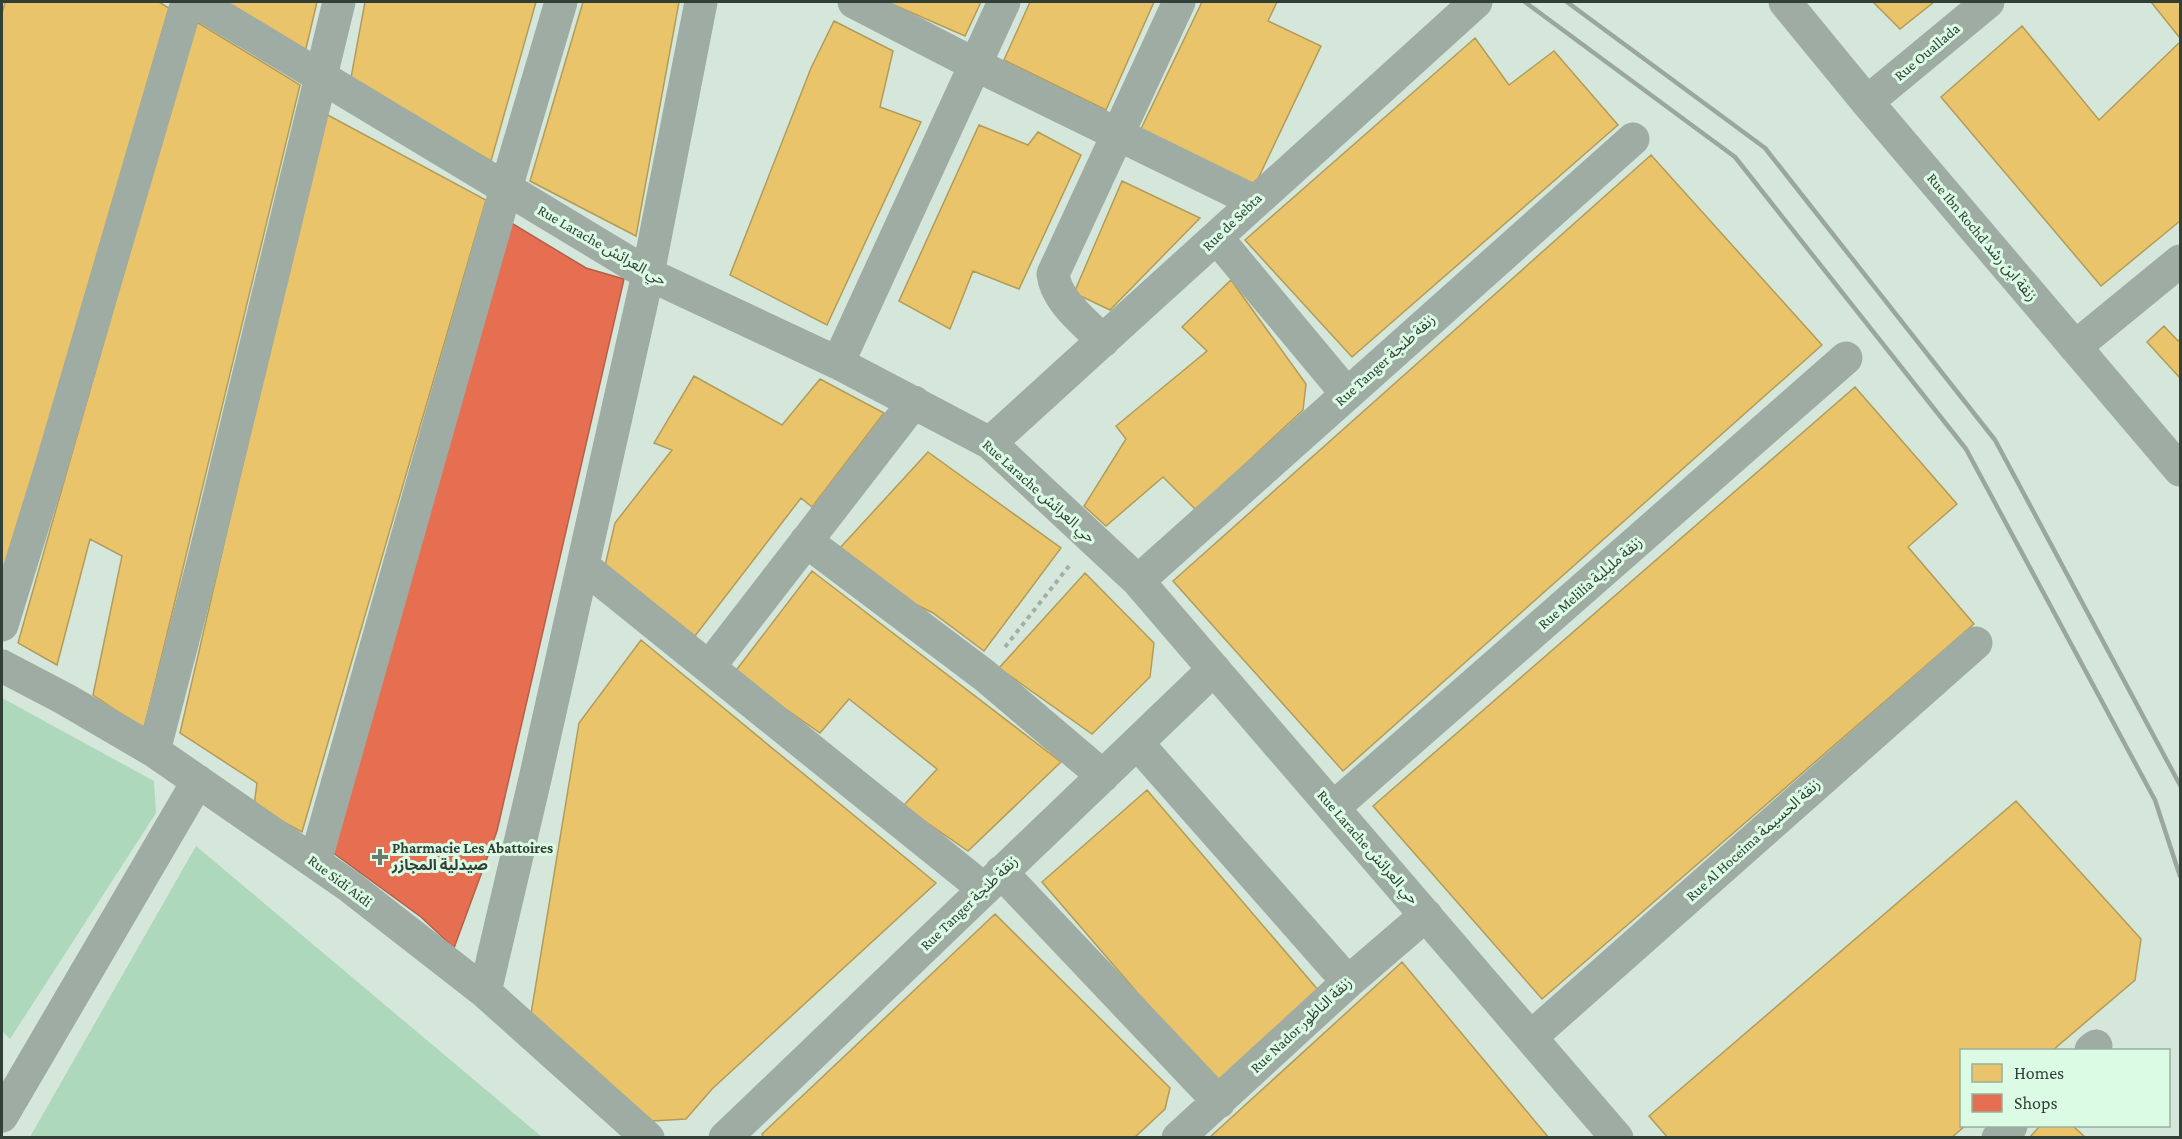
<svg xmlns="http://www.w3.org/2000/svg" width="2182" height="1139" viewBox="0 0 2182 1139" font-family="'Crimson Pro','Noto Sans Arabic',serif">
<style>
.green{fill:#add8bb}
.homes{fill:#e9c46a;stroke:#b29c5a;stroke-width:1.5}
.shops{fill:#e76f51;stroke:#b16149;stroke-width:1.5}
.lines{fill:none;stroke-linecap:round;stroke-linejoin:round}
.path{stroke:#a2afa6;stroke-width:4;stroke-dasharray:4.5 4.5;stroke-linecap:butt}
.street{stroke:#9faca3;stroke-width:33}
.rail{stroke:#9aa79e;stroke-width:4.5}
.poi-dot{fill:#6b7a6f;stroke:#dbfbe4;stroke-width:2}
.labels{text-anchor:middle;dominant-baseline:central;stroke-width:6;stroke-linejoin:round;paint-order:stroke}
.street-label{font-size:15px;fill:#323f36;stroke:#dbfbe4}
.poi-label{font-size:15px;font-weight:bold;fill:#323f36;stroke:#dbfbe4;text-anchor:start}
</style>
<rect width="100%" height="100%" fill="#d5e7da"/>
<!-- green -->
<path class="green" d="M2 698 154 781 156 813 10 1039 2 1031Z
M196 846 542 1137H543H30Z"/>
<!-- homes -->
<path class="homes" d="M5 2H159L169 8 2 588V14Z
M217 2H317L304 57Z
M365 2H536L491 161 350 83Z
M583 2H679L636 236 530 181Z
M887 2H981L965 36Z
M1030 2H1154L1106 110 1004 60Z
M1202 2H1277L1268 21 1321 46 1255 185 1140 131Z
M1873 2H1934L1900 29Z
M2151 2H2180V38Z
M195 21 300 85 144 729 93 695 122 556 90 539 57 665 18 643Z
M834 21 893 51 880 107 921 122 827 325 730 275 811 68Z
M2022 26 2099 120 2180 42V221L2101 286 1941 97Z
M1475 38 1509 85 1554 51 1618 125 1352 357 1245 240Z
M324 113 486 200 302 832 254 806 257 783 180 733Z
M979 125 1028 145 1038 132 1081 155 1019 289 973 271 950 329 899 301Z
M1651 155 1822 345 1343 771 1173 581Z
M1122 181 1200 218 1110 310 1074 293Z
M1231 280 1306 384 1303 410 1196 510 1163 477 1106 526 1084 506 1126 439 1116 426 1207 351 1182 327Z
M2164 326 2178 341 2180 339V378L2147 342Z
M694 376 782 425 820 379 884 413 812 507 801 498 695 636 604 570 615 523 672 450 654 443Z
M1855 387 1957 504 1908 547 1974 624 1542 999 1373 806Z
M928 452 1061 548 984 651 933 613 905 599 839 549Z
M812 571 1061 762 968 851 903 806 937 769 849 699 820 733 734 673Z
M1085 573 1154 643 1150 677 1092 734 999 668Z
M641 640 936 883 712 1089 686 1119 652 1121 531 1014 579 723Z
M1147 790 1319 991 1216 1084 1042 882Z
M2016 801 2141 939 2135 980 2053 1050H1962V1126H1965L1951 1138H1668L1649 1116Z
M995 914 1170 1088 1165 1109 1134 1138H763L762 1134Z
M1402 962 1549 1138H1209Z
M2040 1126H2073L2086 1138H2029Z"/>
<!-- shops -->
<path class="shops" d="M508 221 586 268 624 279 497 831 454 948 421 917 332 852Z"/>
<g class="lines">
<!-- path -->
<path class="path" d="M1005 647 1069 566"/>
<!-- street -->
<path class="street" d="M197 2 648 274 838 363 990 443 1138 581 1617 1138
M854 2 976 65 1254 201
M1785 2 1867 102 2180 470
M1867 102 1988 2
M1217 238 1347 394
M1103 341C1085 322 1056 301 1053 274L1179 2
M2075 347 2180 261
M838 363 1004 2
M990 443C1152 296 1313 148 1476 2
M806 541 984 675 1103 776
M583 566 984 889
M1138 581 1633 139
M2 625 51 467 187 2
M2 666 65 699 154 751 349 886 485 992 648 1138
M709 667 914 402
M1137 743 1348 982
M154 751 204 559 339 2
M1333 808 1846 358
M315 862 506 188 561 2
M1001 872 1219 1102
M485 992 535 779 648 274 701 2
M1531 1037 1976 643
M2091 1050 2096 1046
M2 1116 198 781
M725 1138 1214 669
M1178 1138 1348 982 1426 915
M1998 1138 2011 1126"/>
<!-- rail -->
<path class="rail" d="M1525 2 1735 157 1966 449 2155 800 2180 876
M1567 2 1765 148 1995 440 2180 785"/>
</g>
<!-- markers -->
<path class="poi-dot" d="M377 848h6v6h6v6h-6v6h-6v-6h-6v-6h6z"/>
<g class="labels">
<!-- street labels -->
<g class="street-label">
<text transform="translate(1927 52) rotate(-40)">Rue Ouallada</text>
<text transform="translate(1232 222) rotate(-44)">Rue de Sebta</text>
<text transform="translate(1982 237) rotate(50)">Rue Ibn Rochd زنقة ابن رشد</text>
<text transform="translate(602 245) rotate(30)">Rue Larache حي العرائش</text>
<text transform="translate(1385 360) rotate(-42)">Rue Tanger زنقة طنجة</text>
<text transform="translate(1039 491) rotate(42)">Rue Larache حي العرائش</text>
<text transform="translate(1590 583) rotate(-41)">Rue Melilia زنقة مليلية</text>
<text transform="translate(1753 840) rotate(-42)">Rue Al Hoceima زنقة الحسيمة</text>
<text transform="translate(1368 847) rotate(49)">Rue Larache حي العرائش</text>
<text transform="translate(340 881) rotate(37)">Rue Sidi Aidi</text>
<text transform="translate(969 903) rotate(-44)">Rue Tanger زنقة طنجة</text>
<text transform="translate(1301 1025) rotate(-43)">Rue Nador زنقة الناظور</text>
</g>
<!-- poi labels -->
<g class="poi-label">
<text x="392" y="848">Pharmacie Les Abattoires<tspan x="392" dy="17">صيدلية المجازر</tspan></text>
</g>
</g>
<!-- border -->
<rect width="2182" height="1139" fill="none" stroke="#323f36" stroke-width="6"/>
<!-- legend -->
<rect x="1960" y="1049" width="210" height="78" fill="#dbfbe4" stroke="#97b09e" stroke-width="1.5"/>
<rect x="1972" y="1064" width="30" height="18" fill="#e9c46a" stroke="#97b09e" stroke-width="1.5"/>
<text x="2014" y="1079" font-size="18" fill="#323f36">Homes</text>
<rect x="1972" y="1094" width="30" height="18" fill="#e76f51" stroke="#97b09e" stroke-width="1.5"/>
<text x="2014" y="1109" font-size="18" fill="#323f36">Shops</text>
</svg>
